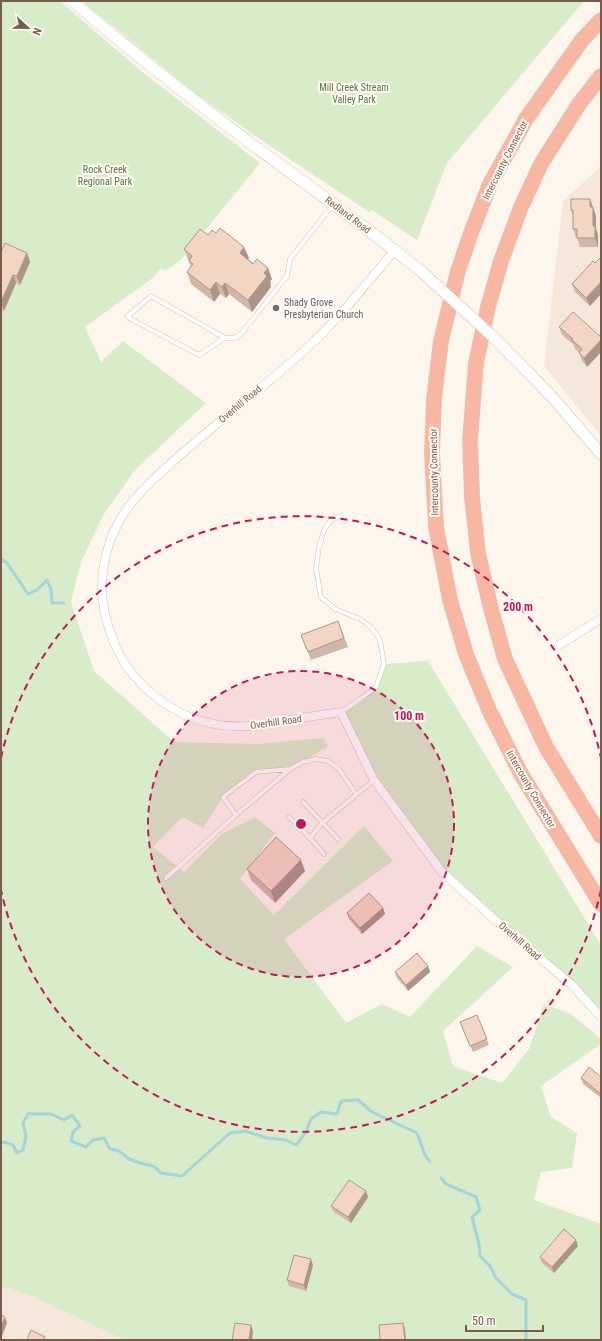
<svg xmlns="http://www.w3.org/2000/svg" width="602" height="1341" viewBox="0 0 602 1341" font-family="'Roboto Condensed',sans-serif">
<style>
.residential{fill:#f5e8da}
.green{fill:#d8ecc9}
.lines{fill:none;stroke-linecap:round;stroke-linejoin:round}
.stream{stroke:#a5d3da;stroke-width:3}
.lane-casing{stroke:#d1beb0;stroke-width:5}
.street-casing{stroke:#d1beb0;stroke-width:9}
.secondary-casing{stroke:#d6c0b0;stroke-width:12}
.highway-casing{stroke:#dad1cd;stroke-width:16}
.lane{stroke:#fff;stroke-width:4}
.street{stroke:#fff;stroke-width:8}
.secondary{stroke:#fff;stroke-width:11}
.highway{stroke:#f7b7a3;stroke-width:15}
.secondary-bridge-casing{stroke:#d6c0b0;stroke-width:12;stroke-linecap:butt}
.secondary-bridge{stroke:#fff;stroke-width:11}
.wall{fill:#d1b7a8}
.shaded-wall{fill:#aa9588}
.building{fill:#f3d5c3;stroke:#aa9588}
.ring{fill:none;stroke:#c2185b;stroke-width:2;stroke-dasharray:7 5}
.worship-dot{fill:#6b7280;stroke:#fffaf3;stroke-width:1.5}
.labels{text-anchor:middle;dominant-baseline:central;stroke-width:4;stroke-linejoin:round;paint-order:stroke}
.park-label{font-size:10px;fill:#537a41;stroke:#fffaf3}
.street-label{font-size:10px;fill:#7a5c4d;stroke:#fffaf3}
.worship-label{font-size:10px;fill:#5b616d;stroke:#fffaf3;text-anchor:start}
.centre{fill:#c2185b;stroke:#fffaf3;stroke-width:2}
.ring-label{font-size:12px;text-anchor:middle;font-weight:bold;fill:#c2185b;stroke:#fffaf3;stroke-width:4;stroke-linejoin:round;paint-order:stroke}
</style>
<rect width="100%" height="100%" fill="#fdf6ec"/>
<!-- residential -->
<path class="residential" d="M601 166V436L544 366 563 201Z
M1 1281 124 1340H1Z"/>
<!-- green -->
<path class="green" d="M1 1H60L141 71 260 163 181 260 165 271 161 268 154 277 85 327 101 362 123 341 206 403 135 470 104 514 81 562 71 602 94 671 174 742 258 744 323 738 328 747 290 769 256 772 223 797 203 828 182 817 153 847 184 872 222 834 255 817 275 833 240 879 274 915 364 826 393 861 284 939 346 1023 382 1004 410 1017 477 946 513 967 443 1031 453 1066 502 1083 529 1049 544 1004 571 1014 601 1039V1044L541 1086 551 1117 577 1133 572 1168 541 1172 534 1200 601 1224V1340H124L34 1297 1 1286Z
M82 1H584L447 163 417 240 372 210 369 212 261 140 195 93Z
M428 661 601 945V1017L442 872 374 780 341 712 376 687 384 664Z"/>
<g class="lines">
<!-- stream -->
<path class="stream" d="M1 559 7 563 28 594 37 590 47 580 51 589 52 603H64
M1 1143 4 1142 13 1145 17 1153 23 1150 26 1136 23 1123 28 1114H51L64 1120 72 1115 80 1126 73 1132 71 1141 86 1147 93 1140 104 1138 110 1149 119 1151 129 1159 140 1163 154 1166 161 1173 182 1176 230 1133 245 1131 267 1138 286 1140 296 1145 306 1132 311 1119 321 1112 337 1114 341 1101 358 1100 372 1112 417 1133 425 1155 430 1162
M441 1178 446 1184 476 1197 480 1210 472 1217 479 1244 480 1256 490 1266 496 1278 512 1294 526 1300V1340"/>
<!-- lane casing -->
<g class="lane-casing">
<path id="lane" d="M225 338 199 355 127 317 151 296 225 338H235L241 334 287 276 290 259 332 206
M341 712 362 698 376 687 384 664 380 640 371 627 360 619 335 609 321 597 316 568 319 547 324 530 331 520 341 516
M303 802 338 839
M236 815 223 797 256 772 290 769
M289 817 310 838
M324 854 310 838 322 823 374 780
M166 878 236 815 290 769 303 762 316 759 328 761 338 768 356 794"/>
</g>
<!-- street casing -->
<g class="street-casing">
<path id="street" d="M395 250C366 284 339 319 306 349 265 386 220 420 178 457 157 476 134 495 120 520 104 547 98 583 105 614 110 634 117 654 130 671 161 709 202 730 252 726 261 726 270 723 279 722 300 718 320 715 341 712L374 780 442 872 493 918 573 986 601 1017
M559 645 601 619"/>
</g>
<!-- secondary casing -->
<g class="secondary-casing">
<path id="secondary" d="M72 1C132 52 194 101 257 148 313 189 369 229 422 272
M526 370 554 399 601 454"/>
</g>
<!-- highway casing -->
<g class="highway-casing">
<path id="highway" d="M601 20 582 40 526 119 490 184 471 233 458 271 441 341 434 398 432 453 436 527 450 600 466 654 489 710 521 774 601 904
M601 76 579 104 541 164 521 207 501 261 488 307 476 363 470 440 472 497 478 553 490 605 505 659 546 747 601 836"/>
</g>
<!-- lane -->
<use href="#lane" class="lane"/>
<!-- street -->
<use href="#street" class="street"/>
<!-- secondary -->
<use href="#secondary" class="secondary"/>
<!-- highway -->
<use href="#highway" class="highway"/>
<!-- secondary-bridge casing -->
<g class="secondary-bridge-casing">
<path id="secondary-bridge" d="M422 272 489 333 526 370"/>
</g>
<!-- secondary-bridge -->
<use href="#secondary-bridge" class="secondary-bridge"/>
</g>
<!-- wall -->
<path class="wall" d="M590 199 596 216V229L598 235V247H580L577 238H576L573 229V215L571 210Z
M208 235 249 258 248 259 272 279 270 282 271 287 252 312 229 294 226 298 220 294 214 302 191 284 187 272 191 267 184 249Z
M1 252 27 253 30 262 20 285 16 283 4 311 1 309Z
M595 263 590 306 575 292 572 284Z
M559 327 601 337V352L587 367 582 361 579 352 575 349 574 345 562 335Z
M338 621 348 647 311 660 301 635Z
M247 869 305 871 275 903 251 880Z
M383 908 385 914 362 934 349 919 347 913Z
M428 966 430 972 408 991 397 978 395 972Z
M477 1015 489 1045 473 1052 460 1022Z
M601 1077V1098L583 1084 581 1078Z
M366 1191 368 1197 351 1223 334 1212 331 1206Z
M578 1246 554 1273 542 1263 540 1257Z
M313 1265 306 1291 289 1286 287 1280Z"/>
<!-- shaded-wall -->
<path class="shaded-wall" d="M590 199 593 208 590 207Z
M593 207 596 216V229L598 235V247L595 238 593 226Z
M244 247 249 258 244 264 240 253Z
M27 253 30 262 20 285 17 276Z
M268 268 272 279 270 282 271 287 252 312 248 300 264 273Z
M13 275 16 283 4 311 1 302Z
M216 282 220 294 214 302 210 290Z
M601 282V294L590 306 586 298Z
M225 283 229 294 226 298 222 287Z
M601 340V352L587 367 584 358Z
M301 860 305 871 275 903 271 891Z
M383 908 385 914 362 934 360 928Z
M428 966 430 972 408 991 406 985Z
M366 1191 368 1197 351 1223 348 1217Z
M576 1240 578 1246 554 1273 552 1267Z
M311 1259 313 1265 306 1291 304 1285Z
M5 1317 7 1323 2 1336 1 1334V1327Z
M403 1323 405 1329 406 1340H405Z
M251 1325 253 1331 252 1340H249Z"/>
<!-- building -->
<path class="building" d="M571 199H590V207H593V226H595V238H577V229H573V210H571Z
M220 228 244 247 240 253 253 264 257 259 268 268 264 273 267 276 248 300 225 283 222 287 216 282 210 290 187 272 193 264 189 261 192 256 184 249 200 229 208 235 212 230 216 233Z
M5 243 27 253 17 276 13 275 1 302V252Z
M601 257V282L586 298 572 284 593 261 595 263Z
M573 312 601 337V340L584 358 579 353 582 349 572 340 573 339 559 327Z
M338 621 344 638 308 652 301 635Z
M276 837 301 860 271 891 247 869Z
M369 893 383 908 360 928 347 913Z
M417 953 428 966 406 985 395 972Z
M477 1015 487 1039 470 1046 460 1022Z
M589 1067 601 1077V1094L581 1078Z
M349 1180 366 1191 348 1217 331 1206Z
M564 1229 576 1240 552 1267 540 1257Z
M294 1255 311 1259 304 1285 287 1280Z
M1 1315 5 1317 1 1327Z
M235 1323 251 1325 249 1340H232Z
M403 1323 405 1340H380L379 1325Z
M31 1330 45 1337 44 1339 45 1340H27Z"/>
<!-- distance rings -->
<circle cx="301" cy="824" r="153" fill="#c2185b" fill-opacity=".12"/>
<g class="ring">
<circle cx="301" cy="824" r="153"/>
<path d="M601 890A307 307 0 0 1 1 890M1 758A307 307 0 0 1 601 758"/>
</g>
<!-- markers -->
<circle class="worship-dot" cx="276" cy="308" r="4"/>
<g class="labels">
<!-- park labels -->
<g class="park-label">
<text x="354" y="87">Mill Creek Stream<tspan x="354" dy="12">Valley Park</tspan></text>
<text x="105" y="169">Rock Creek<tspan x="105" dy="12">Regional Park</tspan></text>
</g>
<!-- street labels -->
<g class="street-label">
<text transform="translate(505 160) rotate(-63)">Intercounty Connector</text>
<text transform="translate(348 215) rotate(37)">Redland Road</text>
<text transform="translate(240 404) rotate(-40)">Overhill Road</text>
<text transform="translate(434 472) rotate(-91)">Intercounty Connector</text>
<text transform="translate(276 722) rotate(-8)">Overhill Road</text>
<text transform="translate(531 789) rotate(60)">Intercounty Connector</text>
<text transform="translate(520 941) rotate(41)">Overhill Road</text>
</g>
<!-- worship labels -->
<g class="worship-label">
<text x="284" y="302">Shady Grove<tspan x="284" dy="12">Presbyterian Church</tspan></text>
</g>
</g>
<circle cx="301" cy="824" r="6" class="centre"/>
<g class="ring-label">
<text x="518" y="611">200 m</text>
<text x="409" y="720">100 m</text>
</g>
<!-- border -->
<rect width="602" height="1341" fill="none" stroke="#7a5c4d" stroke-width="4"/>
<!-- north arrow -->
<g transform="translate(28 28) rotate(112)" stroke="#fffaf3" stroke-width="3" paint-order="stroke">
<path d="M0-3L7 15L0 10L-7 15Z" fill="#7a5c4d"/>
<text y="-6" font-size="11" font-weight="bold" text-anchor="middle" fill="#7a5c4d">N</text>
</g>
<!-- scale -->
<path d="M466 1325v6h77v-6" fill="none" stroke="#7a5c4d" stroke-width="2"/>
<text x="472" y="1325" font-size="12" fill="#7a5c4d" stroke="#fffaf3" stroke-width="3" paint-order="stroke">50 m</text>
</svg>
